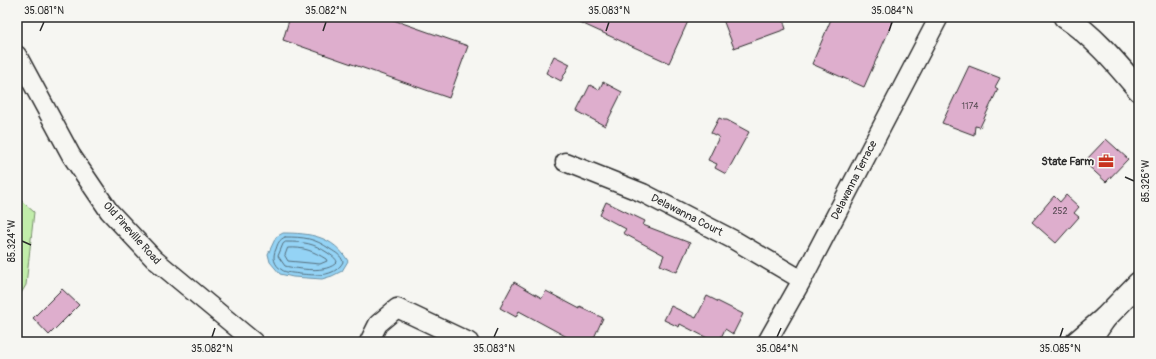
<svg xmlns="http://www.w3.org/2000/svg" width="1156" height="359" viewBox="0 0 1156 359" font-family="Pangolin,sans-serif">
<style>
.green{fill:#c1edaa;stroke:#768c6a}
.water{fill:#94d3f5;stroke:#6a90a4}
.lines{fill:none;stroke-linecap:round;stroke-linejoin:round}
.shore{stroke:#556e7c;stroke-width:1}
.building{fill:#deaecd;stroke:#2b2b2b}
.street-casing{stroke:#2b2b2b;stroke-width:21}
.secondary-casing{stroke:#2b2b2b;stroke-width:25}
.primary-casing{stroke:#2b2b2b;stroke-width:25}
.highway-casing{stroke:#2b2b2b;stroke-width:25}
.street{stroke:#f6f6f2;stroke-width:18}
.secondary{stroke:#f6f6f2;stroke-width:22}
.primary{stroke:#f6f6f2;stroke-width:22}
.highway{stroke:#f6f6f2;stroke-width:22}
.ticks{fill:none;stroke:#2b2b2b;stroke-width:1.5}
.labels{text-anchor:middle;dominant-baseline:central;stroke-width:3;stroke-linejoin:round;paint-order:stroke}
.number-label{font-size:9px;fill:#584c54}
.poi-label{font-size:11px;font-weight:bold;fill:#2b2b2b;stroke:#f6f6f2;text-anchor:end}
.street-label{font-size:11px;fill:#2b2b2b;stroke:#f6f6f2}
.neatline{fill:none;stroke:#2b2b2b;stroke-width:1.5}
.ticks-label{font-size:10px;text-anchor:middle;fill:#2b2b2b}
</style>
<rect width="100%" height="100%" fill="#f6f6f2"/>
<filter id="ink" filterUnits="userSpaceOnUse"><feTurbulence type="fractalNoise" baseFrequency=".025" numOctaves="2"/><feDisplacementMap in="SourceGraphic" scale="8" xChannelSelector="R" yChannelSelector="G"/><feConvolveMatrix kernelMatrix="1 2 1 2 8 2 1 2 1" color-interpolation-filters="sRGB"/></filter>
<g filter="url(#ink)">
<!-- green -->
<path class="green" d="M17 197 34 212 26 285 17 300Z"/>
<!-- water -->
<path class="water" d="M283 233C310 233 333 236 348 261L342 271 332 276 322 279 293 277 280 274 270 262 268 254 276 237Z"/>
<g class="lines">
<!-- shore -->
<path class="shore" d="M285 237C304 237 314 238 330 249 336 253 341 255 343 262 334 278 315 275 300 274 295 273 286 273 282 270 274 265 272 257 276 249 278 243 279 240 285 237Z
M286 242C305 242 313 243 328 253 332 256 336 258 337 262 327 274 298 269 285 266L278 256 283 244Z
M288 248C304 247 313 251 326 259L327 261 320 264 288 261 285 256Z"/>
</g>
<!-- building -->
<path class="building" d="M290 17H385L468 46 449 98 283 40Z
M568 17H690L669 63Z
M722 17H782L786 29 734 48Z
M832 17H895L864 87 812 64Z
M554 56 570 64 561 81 546 73Z
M969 66 1000 78 995 87 998 89 980 127 975 126 974 135 942 123Z
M603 82 622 92 605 126 577 111 590 85 599 90Z
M719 118 724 120H727L749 132 726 174 715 168 717 164 708 160 719 137 711 133Z
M1106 139 1128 159 1106 182 1084 162Z
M1066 195 1079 207 1074 213 1079 217 1056 243 1032 222 1054 196 1060 202Z
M606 202 645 221 643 225 690 243 677 272 660 265 664 255 623 233 626 229 600 215Z
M514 282 542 298 546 291 580 309V307L603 318 592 342H564L567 337 519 311 516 317 500 308Z
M62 289 79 305 49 335 33 318Z
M707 296 743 314 733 334 725 329 719 342H715L680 324 679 327 664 320 671 306 696 318Z"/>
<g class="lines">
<!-- street casing -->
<g class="street-casing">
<path id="street" d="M17 55 71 155 109 211 154 259 254 342
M565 162 643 193 734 240 802 280
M369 342 378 324 397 308 469 342
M767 342 802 280 939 17"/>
</g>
<!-- secondary casing -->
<g class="secondary-casing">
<path id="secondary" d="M1065 17C1094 36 1117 64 1139 90"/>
</g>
<!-- primary casing -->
<g class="primary-casing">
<path id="primary" d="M1094 334 1105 318 1139 283"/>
</g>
<!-- highway casing -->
<g class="highway-casing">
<path id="highway" d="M1077 342 1105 318"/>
</g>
<!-- street -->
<use href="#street" class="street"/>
<!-- secondary -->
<use href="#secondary" class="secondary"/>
<!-- primary -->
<use href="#primary" class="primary"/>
<!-- highway -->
<use href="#highway" class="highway"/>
</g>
</g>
<!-- ticks -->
<path class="ticks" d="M40 31 44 22M323 31 326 22M606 31 609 22M889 31 892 22M1125 177 1134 181M22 241 31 245M212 337 215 328M494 337 498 328M777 337 781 328M1060 337 1063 328"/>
<!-- icons -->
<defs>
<g id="office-bare" transform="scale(1.2)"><path d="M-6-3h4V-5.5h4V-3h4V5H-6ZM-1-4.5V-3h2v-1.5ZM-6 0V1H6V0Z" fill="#c8321e" stroke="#f6f6f2" stroke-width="2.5" paint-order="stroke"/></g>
</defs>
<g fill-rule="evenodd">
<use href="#office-bare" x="1106" y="161"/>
</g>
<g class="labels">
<!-- number labels -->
<g class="number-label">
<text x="970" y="106">1174</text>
<text x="1060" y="211">252</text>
</g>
<!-- poi labels -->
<g class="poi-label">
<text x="1094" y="161">State Farm</text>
</g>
<!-- street labels -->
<g class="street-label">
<text transform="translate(854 180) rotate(-63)">Delawanna Terrace</text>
<text transform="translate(687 215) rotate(27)">Delawanna Court</text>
<text transform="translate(132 233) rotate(48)">Old Pineville Road</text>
</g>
</g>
<!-- margin -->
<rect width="1156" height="359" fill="none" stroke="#f6f6f2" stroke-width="44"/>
<rect x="22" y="22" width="1112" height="315" class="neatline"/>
<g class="ticks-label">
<text x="44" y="14">35.081°N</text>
<text x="326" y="14">35.082°N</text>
<text x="609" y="14">35.083°N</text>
<text x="892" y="14">35.084°N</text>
<text transform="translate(1145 181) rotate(-90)" y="4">85.326°W</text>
<text transform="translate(11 241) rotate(-90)" y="4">85.324°W</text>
<text x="212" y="352">35.082°N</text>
<text x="494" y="352">35.083°N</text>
<text x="777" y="352">35.084°N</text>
<text x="1060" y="352">35.085°N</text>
</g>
</svg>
